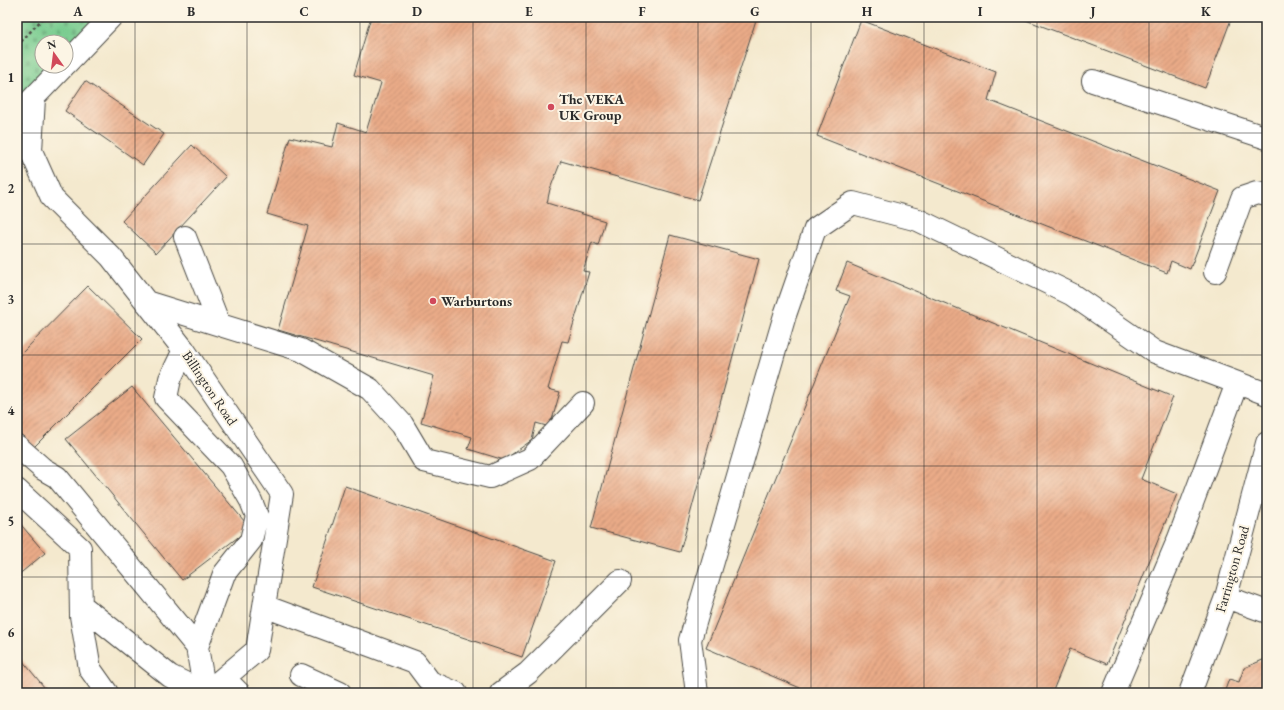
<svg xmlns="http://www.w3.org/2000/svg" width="1284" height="710" viewBox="0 0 1284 710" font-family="'EB Garamond',serif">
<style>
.cemetery{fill:url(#cemetery-stones);stroke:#527c5d}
.building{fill:url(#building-hatch)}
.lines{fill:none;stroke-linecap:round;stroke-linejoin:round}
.minor-casing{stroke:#494843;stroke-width:24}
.path{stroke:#494843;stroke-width:2.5;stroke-dasharray:3 3;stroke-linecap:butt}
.minor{stroke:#fff;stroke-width:22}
.grid{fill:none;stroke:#2b2b2b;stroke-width:1;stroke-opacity:0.55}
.poi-dot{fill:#d1495b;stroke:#fcf5e5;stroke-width:1.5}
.labels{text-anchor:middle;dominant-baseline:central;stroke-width:4;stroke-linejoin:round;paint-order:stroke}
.poi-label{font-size:14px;font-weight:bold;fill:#2b2b2b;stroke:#fcf5e5;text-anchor:start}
.street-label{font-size:14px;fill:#2b2b2b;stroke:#fcf5e5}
.neatline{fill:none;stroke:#2b2b2b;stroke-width:1.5}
.grid-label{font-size:13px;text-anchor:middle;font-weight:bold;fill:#2b2b2b}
</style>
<defs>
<pattern id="cemetery-stones" width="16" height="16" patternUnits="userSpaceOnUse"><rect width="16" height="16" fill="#78cc8f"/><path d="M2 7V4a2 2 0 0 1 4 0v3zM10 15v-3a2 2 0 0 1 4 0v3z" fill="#68af7c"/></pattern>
<pattern id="building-hatch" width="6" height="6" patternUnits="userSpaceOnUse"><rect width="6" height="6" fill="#eaab88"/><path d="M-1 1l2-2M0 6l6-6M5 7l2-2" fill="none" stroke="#be8b6f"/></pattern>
</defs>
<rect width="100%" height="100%" fill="#fcf5e5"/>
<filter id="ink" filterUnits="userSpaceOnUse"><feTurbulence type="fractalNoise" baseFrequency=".025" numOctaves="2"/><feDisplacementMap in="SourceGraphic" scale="8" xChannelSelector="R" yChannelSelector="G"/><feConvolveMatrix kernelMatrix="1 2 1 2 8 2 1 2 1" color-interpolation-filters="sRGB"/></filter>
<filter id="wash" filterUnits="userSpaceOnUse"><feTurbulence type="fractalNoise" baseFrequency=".012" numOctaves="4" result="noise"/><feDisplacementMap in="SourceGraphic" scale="16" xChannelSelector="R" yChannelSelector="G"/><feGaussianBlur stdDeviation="0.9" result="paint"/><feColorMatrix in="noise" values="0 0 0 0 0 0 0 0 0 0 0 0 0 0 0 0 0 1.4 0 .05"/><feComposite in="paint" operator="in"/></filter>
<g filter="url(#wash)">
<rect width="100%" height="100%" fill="#f4e9ce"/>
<!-- cemetery -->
<path class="cemetery" d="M17 17H111L66 64V42H42V66H64L17 116Z"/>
<g id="blocks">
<!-- building -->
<path class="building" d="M371 17H757L698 200 561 161 550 189 547 203 605 221 598 245 592 242 583 271 589 272 568 342 562 341 548 389 560 392 550 427 536 423 532 440 504 460 468 449 472 437 421 422 434 376 278 330 308 226 267 214 290 137 332 147 338 123 366 132 381 83 354 75Z
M1018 17H1232L1205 88Z
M861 20 996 72 988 100 1220 191 1190 269 1171 261 1167 273 817 136Z
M85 81 164 134 143 165 65 111Z
M192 145 226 177 156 253 122 221Z
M670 235 759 259 680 552 591 528Z
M847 263 1173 397 1141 479 1177 494 1107 664 1070 649 1052 693H812L706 648 850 296 836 291Z
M88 286 142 339 33 448 17 430V358Z
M132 387 250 528 182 580 66 439Z
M345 486 556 561 522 657 312 587Z
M17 520 45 553 17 576Z
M17 654 49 693H17Z
M1265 659 1267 660V689L1259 693H1224L1229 679 1239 682 1244 668Z"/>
</g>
</g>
<g filter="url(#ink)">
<use href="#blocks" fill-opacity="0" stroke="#494843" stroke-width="1"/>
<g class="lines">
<!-- minor casing -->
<g class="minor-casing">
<path id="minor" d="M66 64 111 17
M1093 81 1267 138
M34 98 31 151 52 198 111 257 184 350 282 494 257 650 206 693
M17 115 64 66
M185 237 219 324
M1215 272 1242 198 1257 193 1267 195
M146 302 301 350 370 389 402 424 424 461 490 477 530 459 583 403
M184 350 170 379 166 398 231 466 251 501 257 516 251 540 224 574 197 647
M17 446 43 469 57 477 197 647 205 693
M17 490 80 548 81 616 90 669 107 693
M1226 597 1267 612
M81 605 170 676 205 693
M264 606 415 662 430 682 456 693
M301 675 340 693
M224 678 239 693
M501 693 528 673 620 581
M697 693 690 640 785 315 815 229 853 203 918 220 1071 294 1155 352 1267 394
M1113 693 1179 538 1237 383
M1190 693 1226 597 1267 443"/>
</g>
<!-- path -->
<path class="path" d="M17 46 44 17"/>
<!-- minor -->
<use href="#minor" class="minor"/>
</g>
</g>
<!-- grid -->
<path class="grid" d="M135 17V693M247 17V693M360 17V693M473 17V693M586 17V693M698 17V693M811 17V693M924 17V693M1037 17V693M1149 17V693M17 133H1267M17 244H1267M17 355H1267M17 466H1267M17 577H1267"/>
<!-- markers -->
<g class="poi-dot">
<circle cx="551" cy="107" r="4"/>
<circle cx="433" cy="301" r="4"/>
</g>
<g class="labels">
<!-- poi labels -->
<g class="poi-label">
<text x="559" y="99">The VEKA<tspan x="559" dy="16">UK Group</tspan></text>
<text x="441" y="301">Warburtons</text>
</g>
<!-- street labels -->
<g class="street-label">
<text transform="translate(210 388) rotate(56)">Billington Road</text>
<text transform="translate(1232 569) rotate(-74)">Farrington Road</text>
</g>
</g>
<!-- margin -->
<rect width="1284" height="710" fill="none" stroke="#fcf5e5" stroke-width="44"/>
<!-- north arrow -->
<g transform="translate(54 54) rotate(346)"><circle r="19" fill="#fcf5e5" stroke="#a8a49b"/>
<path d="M0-3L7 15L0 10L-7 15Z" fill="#d1495b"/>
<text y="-6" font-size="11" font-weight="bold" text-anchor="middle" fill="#2b2b2b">N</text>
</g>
<rect x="22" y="22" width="1240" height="666" class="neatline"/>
<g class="grid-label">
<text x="78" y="16">A</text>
<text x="191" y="16">B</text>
<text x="304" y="16">C</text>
<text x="417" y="16">D</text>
<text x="529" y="16">E</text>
<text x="642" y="16">F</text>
<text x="755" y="16">G</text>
<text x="867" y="16">H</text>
<text x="980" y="16">I</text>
<text x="1093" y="16">J</text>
<text x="1206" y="16">K</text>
<text x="11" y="82">1</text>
<text x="11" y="193">2</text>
<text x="11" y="304">3</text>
<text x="11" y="415">4</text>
<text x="11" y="526">5</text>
<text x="11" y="637">6</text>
</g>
</svg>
